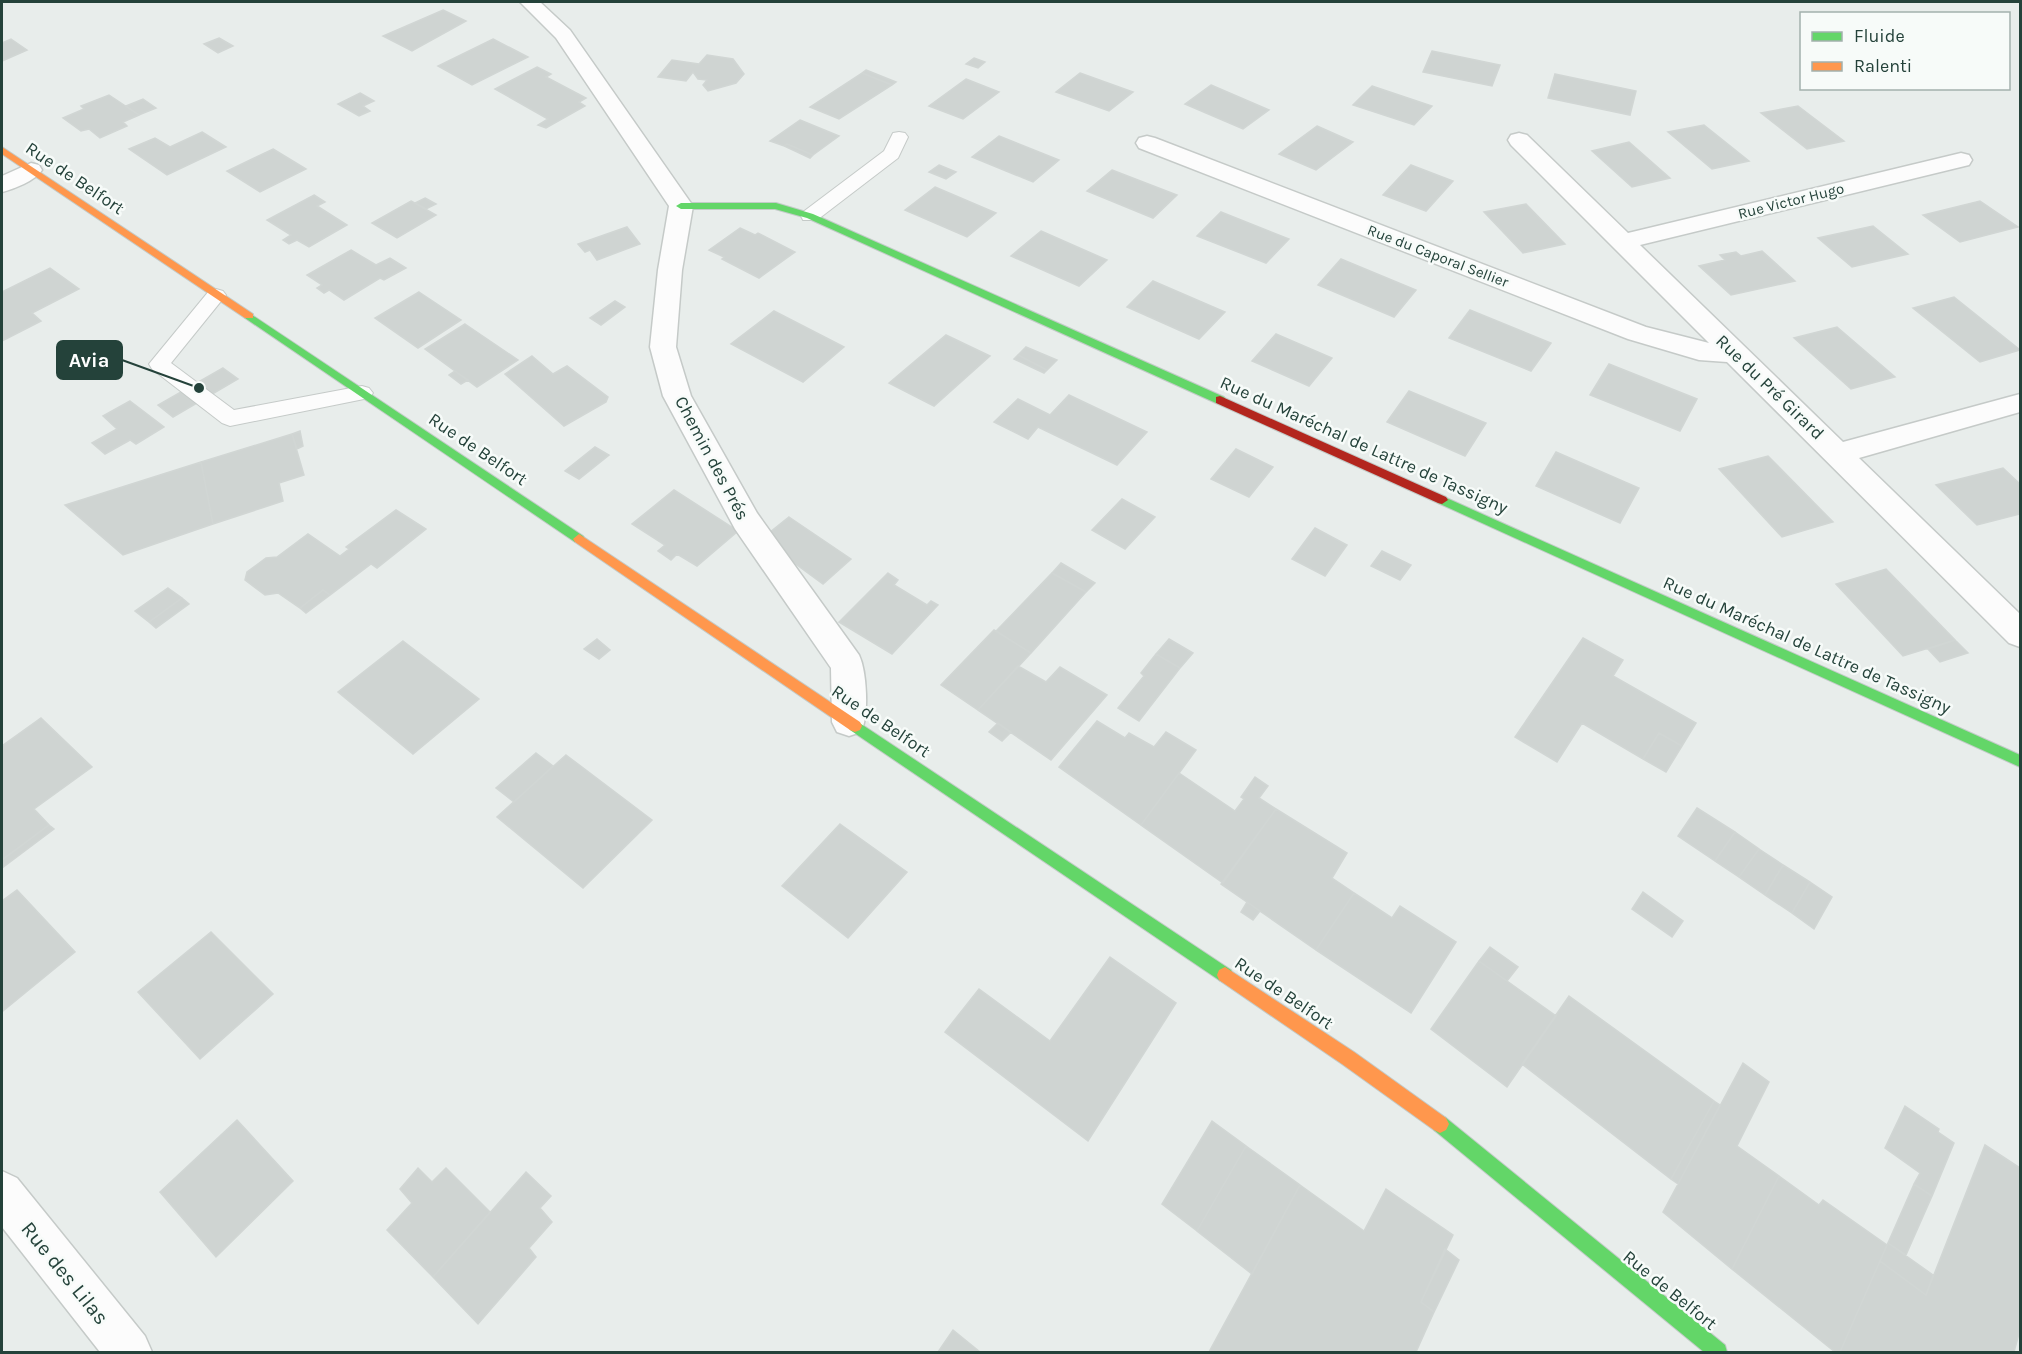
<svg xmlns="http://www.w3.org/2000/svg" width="2022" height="1354" viewBox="0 0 2022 1354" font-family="Karla,sans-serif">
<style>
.building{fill:#cfd4d2;stroke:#d1d6d4;stroke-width:1.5}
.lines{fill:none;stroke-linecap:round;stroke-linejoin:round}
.lane-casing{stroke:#c5cac8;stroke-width:2}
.street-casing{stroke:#c5cac8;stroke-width:3}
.fast-casing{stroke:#c3cbc8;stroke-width:2}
.slow-casing{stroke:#c3cbc8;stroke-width:2}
.jam-casing{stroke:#c3cbc8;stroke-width:2}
.lane{fill:#fcfcfc;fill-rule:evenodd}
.street{fill:#fcfcfc;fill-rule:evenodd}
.fast{fill:#63d668;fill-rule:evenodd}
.slow{fill:#ff974d;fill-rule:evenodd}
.jam{fill:#b3261e;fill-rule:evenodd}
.labels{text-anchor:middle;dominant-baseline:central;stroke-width:5;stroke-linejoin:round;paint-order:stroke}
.far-street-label{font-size:15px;fill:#24423a;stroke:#f7fbf9}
.street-label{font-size:18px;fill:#24423a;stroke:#f7fbf9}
.near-street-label{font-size:21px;fill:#24423a;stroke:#f7fbf9}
.leader{fill:none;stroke:#24423a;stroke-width:2}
.callout-dot{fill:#24423a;stroke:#f7fbf9;stroke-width:2}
.callout{fill:#24423a;stroke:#24423a;stroke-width:2}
.callout-label{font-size:20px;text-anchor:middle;font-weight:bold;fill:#fff}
</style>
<rect width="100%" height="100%" fill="#e8edeb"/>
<!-- building -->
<path class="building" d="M443 10 466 21 412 51 383 36Z
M219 38 233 46 218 53 204 44Z
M11 39 27 50 2 61V43Z
M493 39 528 57 472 85 438 66Z
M1432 51 1500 65 1492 86 1423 72Z
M707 55 733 59 744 74 736 83 708 91 703 85 707 80 698 79 693 72 686 81 658 77 672 60 699 64Z
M974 58 985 62 978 68 966 64Z
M537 67 551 74 546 77 586 98 579 102 585 106 546 128 538 125 548 119 495 89Z
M866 70 896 82 892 85 862 73Z
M862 73 892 85 839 119 810 107Z
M1080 73 1133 92 1109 111 1056 92Z
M1555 74 1636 91 1630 115 1548 98Z
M966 79 999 92 963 119 929 106Z
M1211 85 1269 110 1243 129 1185 104Z
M1372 86 1432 106 1414 125 1353 105Z
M360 93 374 101 363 106 370 111 359 116 338 104Z
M109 95 139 115 123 122 127 126 100 138 89 129 81 131 63 118 84 109 81 106Z
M143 99 156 108 139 115 126 106Z
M1798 106 1844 141 1807 149 1761 113Z
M800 120 839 136 813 155 787 144 784 146 770 141Z
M1704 125 1749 161 1712 169 1668 132Z
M1317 126 1353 142 1316 170 1279 154Z
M202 132 226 147 167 175 129 149 155 138 170 147Z
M999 136 1059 160 1033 182 972 157Z
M1629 142 1670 178 1632 187 1592 151Z
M787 144 813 155 810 158 784 146Z
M273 149 306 169 260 192 227 171Z
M939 165 956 172 946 179 929 172Z
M1411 165 1453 181 1426 211 1383 195Z
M1112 170 1177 195 1153 218 1087 191Z
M935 187 996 213 967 237 905 210Z
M314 195 325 202 317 206 347 225 309 247 297 240 289 244 283 240 291 235 267 220Z
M425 198 436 204 426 209 415 203Z
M411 201 436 215 397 238 372 223Z
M1980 201 2018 227 1960 242 1923 215Z
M1526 204 1565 244 1523 253 1484 212Z
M1221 212 1289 239 1266 263 1197 236Z
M1873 226 1908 254 1852 267 1818 238Z
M627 227 640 244 597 260 590 250 585 252 578 244Z
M740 228 755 235 758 233 795 252 759 278 722 259 724 257 709 250Z
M1041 231 1107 260 1079 286 1011 256Z
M351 250 376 265 390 258 406 268 384 280 380 278 344 300 329 290 324 293 317 288 322 285 307 275Z
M1762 251 1795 281 1731 295 1699 266 1725 260 1720 255 1736 252 1741 256Z
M1341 259 1416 290 1394 317 1318 285Z
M50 268 79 289 32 313 41 321 2 341V292Z
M1153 281 1225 312 1199 339 1127 307Z
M419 292 461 320 418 348 375 318Z
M1954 297 2020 350 1980 362 1913 308Z
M615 301 625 307 601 325 590 318Z
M1470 310 1551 343 1531 371 1449 338Z
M774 311 844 347 803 382 731 344Z
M465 324 518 360 477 387 425 349Z
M1837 327 1895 377 1851 389 1794 338Z
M1276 334 1332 358 1309 386 1252 361Z
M946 335 990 356 934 406 889 383Z
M1026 347 1057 360 1047 370 1018 355Z
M1018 355 1047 370 1044 373 1014 359Z
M532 356 553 374 567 366 608 397 606 402 564 426 505 374Z
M1609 364 1697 399 1680 431 1590 395Z
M223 368 238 379 173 417 158 405Z
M455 371 468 380 461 384 449 375Z
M1409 391 1486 423 1465 456 1387 422Z
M1069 395 1147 432 1117 465 1038 427 1028 439 994 422 1018 399 1050 415Z
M130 401 164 427 136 444 130 440 105 454 92 443 117 429 103 416Z
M300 431 303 446 297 449 292 434Z
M292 434 304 475 279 483 283 501 213 524 201 462Z
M595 447 609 455 579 479 565 471Z
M1236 449 1273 467 1249 497 1211 479Z
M1556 452 1639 488 1620 523 1536 486Z
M1768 456 1833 522 1782 537 1719 469Z
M201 462 213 524 123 555 65 505Z
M2003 468 2020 484V514L1977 525 1936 485Z
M674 490 738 531 697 566 677 554 671 560 658 551 665 545 632 524Z
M1122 499 1155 517 1125 549 1092 530Z
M396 510 426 529 377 568 371 564 330 595 323 590 300 608 278 593 265 595 245 580 247 572 266 558 277 557 308 534 340 556 349 549 346 547Z
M789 517 851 559 823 584 782 554 769 533Z
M1315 528 1347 545 1325 576 1292 559Z
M1382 551 1411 565 1400 580 1371 566Z
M1061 563 1095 583 1086 592 1052 573Z
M1886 569 1955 640 1903 656 1836 584Z
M888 573 898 580 894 585 927 605 931 601 938 605 892 654 839 622Z
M1052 573 1086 592 1031 653 996 631Z
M168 588 182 598 149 622 135 611Z
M323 590 330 595 306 613 300 608Z
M182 598 189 604 156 628 149 622Z
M994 630 1031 653 978 710 941 685Z
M1583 638 1623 660 1613 676 1696 723 1682 746 1659 733 1643 759 1582 723 1557 762 1515 737Z
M597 639 610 650 599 659 584 649Z
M1169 639 1193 653 1180 668 1156 654Z
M1955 640 1968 653 1940 662 1928 649Z
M403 641 479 699 413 754 338 692Z
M1156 654 1180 668 1139 721 1118 708 1144 676 1141 673Z
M1018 666 1046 682 1060 667 1107 695 1051 760 978 710Z
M41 718 92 767 34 809 49 825 2 860V746Z
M1097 721 1125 738 1129 733 1154 747 1166 732 1196 750 1141 825 1059 767Z
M998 723 1011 732 1002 741 989 732Z
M1659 733 1682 746 1666 772 1643 759Z
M536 753 553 766 514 802 496 788Z
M566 755 652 820 583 888 497 817Z
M1179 773 1235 811 1244 799 1241 797 1255 777 1268 786 1259 798 1276 809 1223 883 1141 825Z
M1697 808 1735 832 1715 861 1678 836Z
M1276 809 1347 853 1332 878 1354 893 1316 950 1221 884Z
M840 824 907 872 848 938 782 886Z
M49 825 54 829 2 868V860Z
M1735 832 1759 849 1739 877 1715 861Z
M1759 849 1783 865 1765 895 1739 877Z
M1783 865 1810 882 1792 913 1765 895Z
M1810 882 1832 897 1814 929 1792 913Z
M17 890 75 952 3 1011 2 901Z
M1643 892 1683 921 1672 937 1632 909Z
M1354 893 1392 918 1400 906 1456 942 1411 1013 1316 950Z
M1247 902 1260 911 1253 920 1241 912Z
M211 932 273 994 200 1059 138 992Z
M1490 947 1518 967 1507 981 1479 961Z
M1110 957 1176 1003 1088 1141 945 1032 979 989 1050 1041Z
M1479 961 1556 1016 1507 1087 1431 1029Z
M1569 996 1714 1101 1671 1179 1522 1064Z
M1743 1063 1769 1082 1737 1146 1779 1176 1732 1269 1663 1212Z
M1714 1101 1720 1105 1678 1184 1671 1179Z
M1905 1106 1939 1129 1938 1132 1954 1143 1932 1196 1914 1184 1920 1173 1885 1148Z
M237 1120 293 1181 216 1257 160 1192Z
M1212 1121 1246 1146 1197 1231 1162 1204Z
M1985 1145 2020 1168V1330L2014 1352H1840L1880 1261 1926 1295Z
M1246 1146 1300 1185 1252 1274 1197 1231Z
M418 1168 432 1182 446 1168 490 1212 433 1277 387 1230 412 1203 400 1189Z
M526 1172 551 1196 540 1208 552 1222 529 1248 536 1257 478 1324 433 1277Z
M1779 1176 1819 1205 1823 1200 1887 1245 1840 1352H1835L1732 1269Z
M1914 1184 1932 1196 1906 1255 1888 1243Z
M1300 1185 1364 1231 1386 1189 1453 1235 1421 1302 1434 1312 1416 1352H1209Z
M1888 1243 1933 1275 1926 1295 1880 1261Z
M1445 1249 1459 1260 1434 1312 1421 1302Z
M953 1330 980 1352H938Z"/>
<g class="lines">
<!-- lane casing -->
<g class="lane-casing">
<path id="lane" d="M899 132 905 133 908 137 898 158 817 220H803L801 216 803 212 884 151 893 133Z
M216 289 223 291 226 295 171 363 234 410 362 386 369 388 373 393 369 398 230 426 222 423 152 369 149 364 209 291Z"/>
</g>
<!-- street casing -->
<g class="street-casing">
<path id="street" d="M520 2H540L570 30 693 206 682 270 676 347 691 396 757 513 859 655C867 672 869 716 861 732L849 736 837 732 832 722 831 668 735 529 663 396 650 347 658 270 669 206 556 38Z
M1519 133 1527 135 1628 233 1961 153 1969 155 1972 160 1969 165 1640 245 1843 442 2020 394V412L1859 458 2020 614V647L2009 643 1727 362 1699 360 1628 339 1139 148 1136 143 1139 138 1147 136 1155 138 1646 327 1709 343 1511 145 1508 140 1511 135Z
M31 163 39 165 42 170C35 181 14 189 2 192V176Z
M2 1171 17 1178 145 1336 152 1352H100L2 1227Z"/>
</g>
<!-- fast casing -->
<g class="fast-casing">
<path id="fast" d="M776 203 813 214 1224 397 1226 400 1224 403H1216L807 218 775 209H681L676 206 681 203Z
M249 313 583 536 585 539 583 542H575L245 318V314Z
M1442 496 2020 755V767L1438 503 1436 500Z
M855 720 1231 970 1233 975 1231 980 1225 983 1219 980 850 730 848 726 850 722Z
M1440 1115 1446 1118 1725 1345 1727 1352H1704L1434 1130 1431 1124 1434 1118Z"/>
</g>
<!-- slow casing -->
<g class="slow-casing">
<path id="slow" d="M2 147 253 314V318H245L2 154Z
M579 534 860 722 862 726 860 730 855 732 850 730 575 542 573 539Z
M1225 967 1354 1052 1446 1118 1449 1124 1446 1130 1440 1133 1434 1130 1342 1064 1219 980 1217 975 1219 970Z"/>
</g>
<!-- jam casing -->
<g class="jam-casing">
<path id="jam" d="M1220 396 1446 497 1448 500 1442 504 1438 503 1216 403V397Z"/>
</g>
<!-- lane -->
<use href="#lane" class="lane"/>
<!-- street -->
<use href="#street" class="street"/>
<!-- fast -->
<use href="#fast" class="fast"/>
<!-- slow -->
<use href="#slow" class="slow"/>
<!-- jam -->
<use href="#jam" class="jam"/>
</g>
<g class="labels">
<!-- far-street labels -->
<g class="far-street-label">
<text transform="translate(1791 201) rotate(-14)">Rue Victor Hugo</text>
<text transform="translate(1438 256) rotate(21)">Rue du Caporal Sellier</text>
</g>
<!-- street labels -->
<g class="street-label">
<text transform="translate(75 178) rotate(34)">Rue de Belfort</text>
<text transform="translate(1770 387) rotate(44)">Rue du Pré Girard</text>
<text transform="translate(1364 445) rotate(24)">Rue du Maréchal de Lattre de Tassigny</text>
<text transform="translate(478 449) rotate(34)">Rue de Belfort</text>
<text transform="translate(712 458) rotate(62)">Chemin des Prés</text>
<text transform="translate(1807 645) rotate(24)">Rue du Maréchal de Lattre de Tassigny</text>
<text transform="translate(881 721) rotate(34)">Rue de Belfort</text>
<text transform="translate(1284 993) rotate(34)">Rue de Belfort</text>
<text transform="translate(1670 1290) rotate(39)">Rue de Belfort</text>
</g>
<!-- near-street labels -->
<g class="near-street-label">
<text transform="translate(65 1273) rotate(51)">Rue des Lilas</text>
</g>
</g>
<!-- callouts -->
<path class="leader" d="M199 388L122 360"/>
<circle class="callout-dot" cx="199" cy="388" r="6"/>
<rect class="callout" x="57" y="341" width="65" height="38" rx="6"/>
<g class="callout-label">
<text x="89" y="367">Avia</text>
</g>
<!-- border -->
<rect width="2022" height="1354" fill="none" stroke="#24423a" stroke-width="6"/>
<!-- legend -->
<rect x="1800" y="12" width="210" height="78" fill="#f7fbf9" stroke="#a3b1ad" stroke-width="1.5"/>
<rect x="1812" y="32" width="30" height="9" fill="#63d668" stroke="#a3b1ad" stroke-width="1.5"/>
<text x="1854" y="42" font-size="18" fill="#24423a">Fluide</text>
<rect x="1812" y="62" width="30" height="9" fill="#ff974d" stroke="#a3b1ad" stroke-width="1.5"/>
<text x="1854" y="72" font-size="18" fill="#24423a">Ralenti</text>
</svg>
